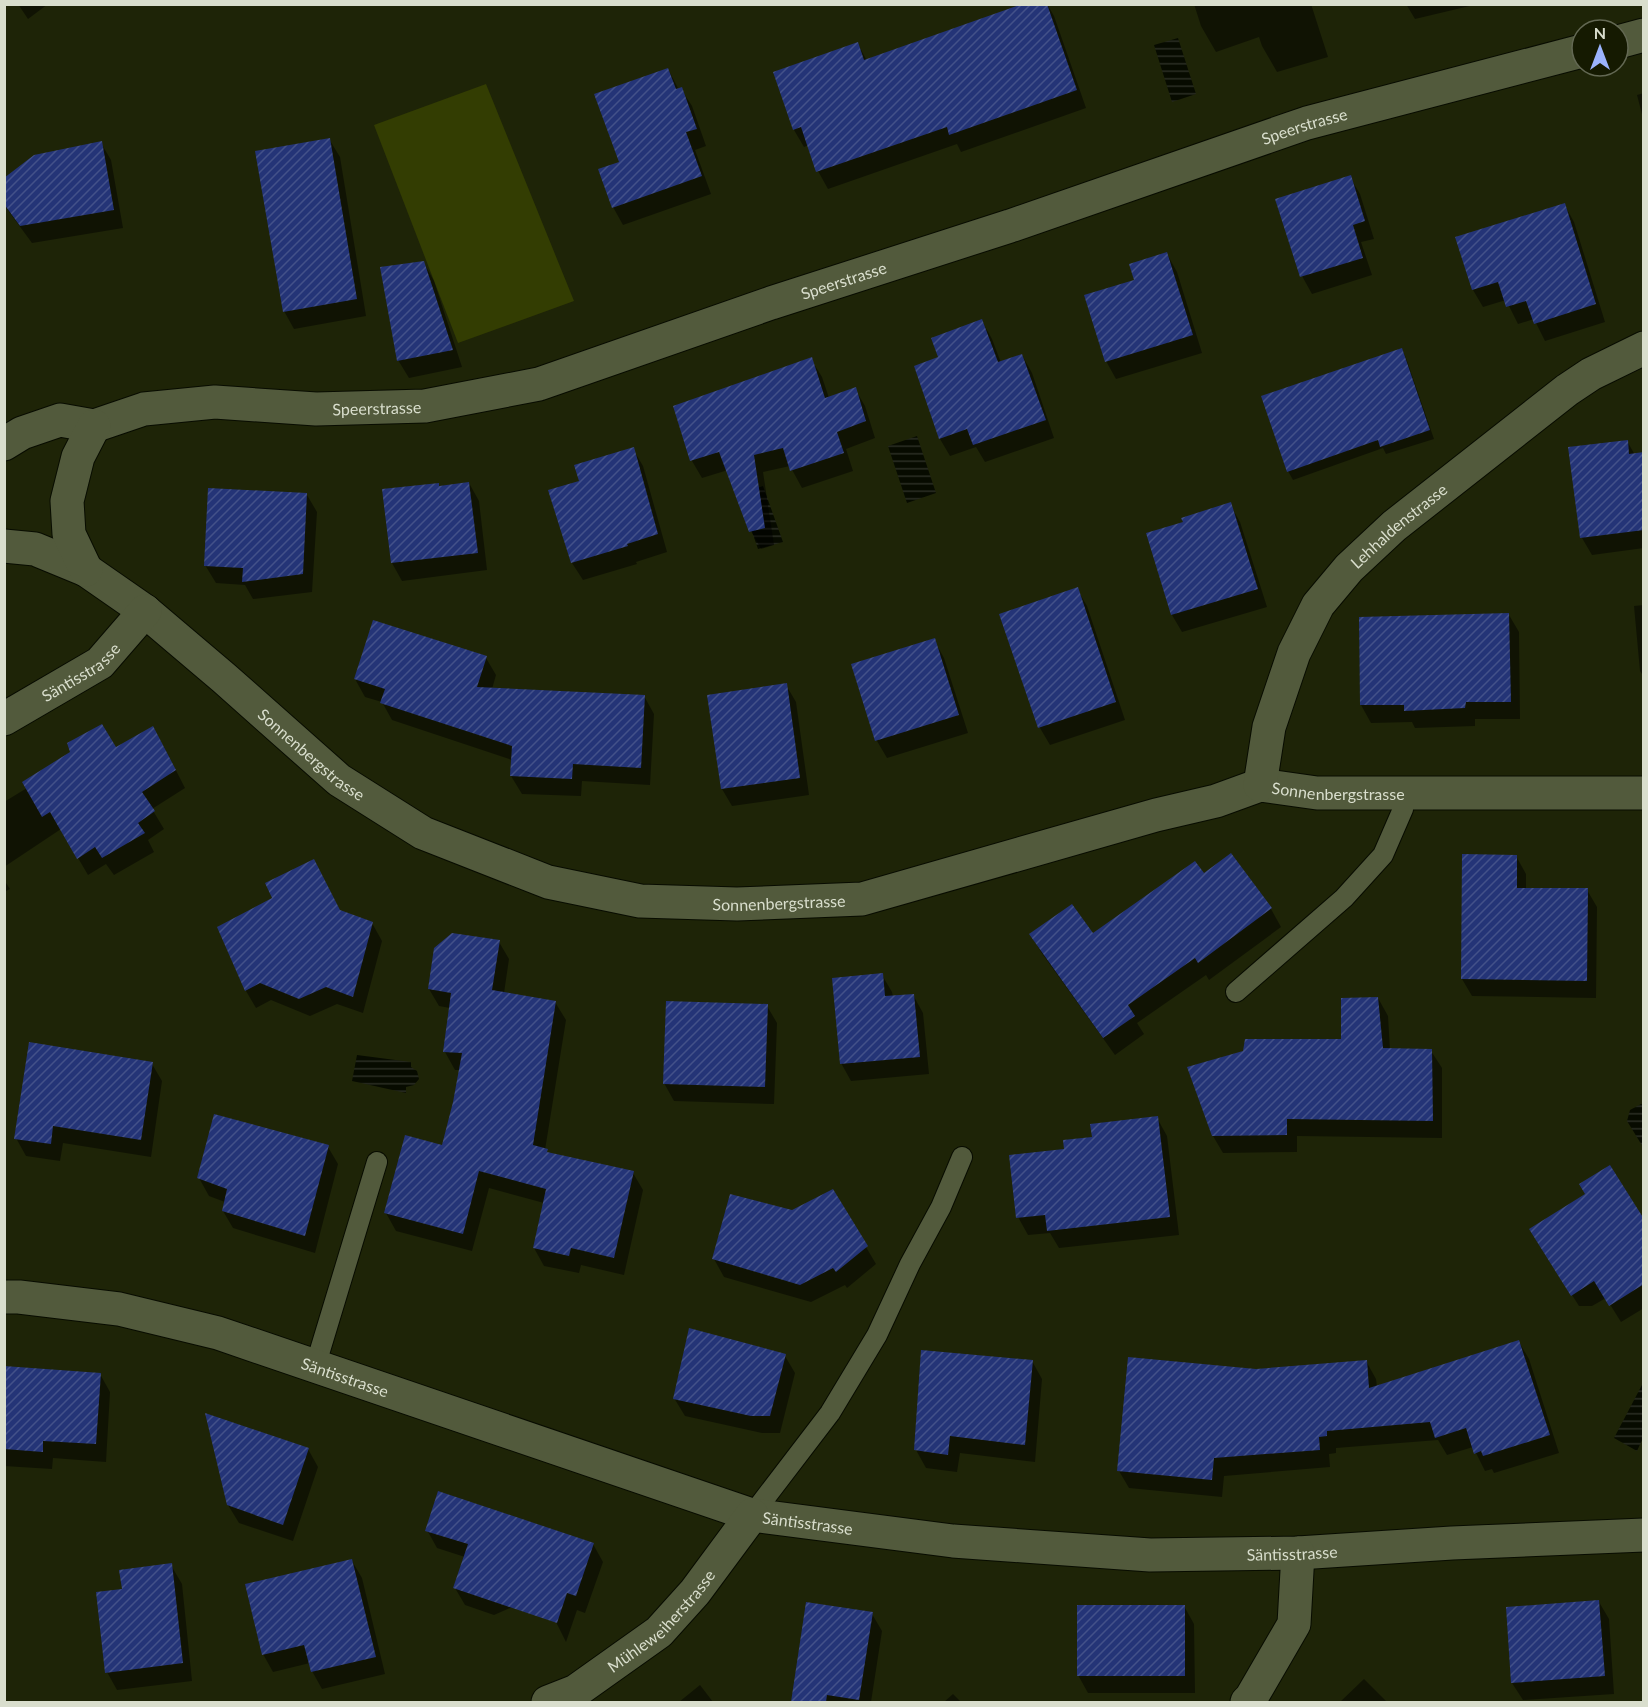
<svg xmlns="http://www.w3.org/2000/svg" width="1648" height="1707" viewBox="0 0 1648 1707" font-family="Lato,sans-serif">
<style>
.pitch{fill:#333d02}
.water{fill:url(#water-rules)}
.shadow{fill:#0007}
.building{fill:url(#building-hatch)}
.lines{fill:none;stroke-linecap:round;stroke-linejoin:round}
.service-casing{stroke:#080c00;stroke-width:22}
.minor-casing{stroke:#080c00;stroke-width:35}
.service{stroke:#525a3c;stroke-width:20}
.minor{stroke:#525a3c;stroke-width:33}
.labels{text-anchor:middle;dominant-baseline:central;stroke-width:5;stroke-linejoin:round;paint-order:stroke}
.street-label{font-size:16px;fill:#d9decd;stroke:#151a01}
</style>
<defs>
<pattern id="water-rules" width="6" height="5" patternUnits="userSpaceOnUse" patternTransform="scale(1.5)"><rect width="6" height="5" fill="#070b00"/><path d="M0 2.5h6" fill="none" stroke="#2b2e24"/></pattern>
<pattern id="building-hatch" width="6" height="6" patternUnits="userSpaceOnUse" patternTransform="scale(1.5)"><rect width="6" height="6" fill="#243477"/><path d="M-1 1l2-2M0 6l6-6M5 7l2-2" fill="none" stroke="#435189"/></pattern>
</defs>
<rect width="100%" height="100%" fill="#1e2407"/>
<!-- pitch -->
<path class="pitch" d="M486 84 574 301 458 343 374 125Z"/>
<!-- water -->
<path class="water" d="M1178 38 1196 94 1172 102 1154 45Z
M917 436 936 493 907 503 888 446Z
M763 486 783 542 758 549 739 494Z
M357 1055 411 1062V1067L417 1071 419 1079 414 1085 406 1087V1093L352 1081Z
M1641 1104 1644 1105 1643 1147 1627 1121 1630 1110Z
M1643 1383V1438L1637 1451 1614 1438Z"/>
<!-- shadow -->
<path class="shadow" d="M18 4H48L28 19Z
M201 4H224L202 6Z
M1027 4H1047L1054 16 1086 108 961 152 957 144 828 189 818 171 809 145 804 147 794 130 775 73 858 44 867 61Z
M1194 4H1311L1328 57 1277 72 1262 46 1259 37 1216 52 1201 26Z
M1406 4H1478L1415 19Z
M668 69 679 90 681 89 692 106 706 146 695 150 711 194 623 225 613 207 620 163Z
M1644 93V122L1637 95Z
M329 139 340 157 366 316 294 329 284 311Z
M101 143 111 160 123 228 32 243 4 205V180Z
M1350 177 1360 194 1374 239 1361 242 1372 275 1312 294 1302 276Z
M1564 204 1574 222 1605 322 1545 341 1534 319 1518 324 1506 300 1483 307 1473 290 1457 238Z
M1167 254 1177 272 1202 353 1116 379 1106 361 1135 281Z
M424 263 434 281 462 367 409 378 398 360Z
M982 321 992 339 1001 363 1022 355 1032 373 1054 438 985 462 976 447 950 456 940 439 916 367 940 358Z
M1402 349 1406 358 1434 439 1386 454 1383 448 1293 480 1288 471Z
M811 359 822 377 829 398 855 389 865 406 875 438 846 449 853 471 802 488 790 466 763 472 774 545 761 549 751 531 728 470 702 478 692 461 675 407Z
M1627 441 1635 455 1644 454V548L1592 555 1582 538Z
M633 449 643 466 667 552 636 562 637 564 583 580 572 563 550 491 581 482Z
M469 483 479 501 487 570 402 581 392 563 384 491Z
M307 495 317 512 312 592 253 599 245 585 216 583 205 565Z
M1230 504 1240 522 1267 607 1182 632 1172 615 1148 534 1185 523Z
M1077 589 1087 606 1125 720 1050 745 1040 728 1001 615Z
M1644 605V677L1640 671 1634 606Z
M1509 615 1519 632 1520 719H1475V726L1415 728 1412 722 1371 723 1361 705Z
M934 640 944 658 968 733 887 758 877 741 853 665Z
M486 658 496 675 492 689 644 696 654 714 650 785 582 781 581 796 522 794 511 776 512 760 392 720 382 702 365 697 355 679Z
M786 685 796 702 809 795 732 806 722 789Z
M163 745 185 788 152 809 164 829 148 840 154 852 114 875 106 864 88 875 61 829 4 867V802L27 788 115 749Z
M1516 856 1526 874V889L1587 890 1597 907 1596 998 1472 996 1462 979Z
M1204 875 1271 909 1281 927 1209 980 1206 975 1137 1023 1144 1034 1115 1055 1041 952 1031 935H1093Z
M4 880 10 889 4 892Z
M340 912 372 923 382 941 363 1013 337 1004 310 1016 271 1000 256 1008 246 991 219 928Z
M499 942 509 959 504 993 555 1002 566 1020 545 1150 548 1154 633 1173 643 1190 624 1275 581 1265 579 1273 544 1266 534 1248 544 1203 489 1188 472 1251 396 1231 386 1213 443 1147 460 1070H455L445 1052 450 1008 439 1006 429 989Z
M882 975 892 992 893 997 913 995 923 1013 929 1074 851 1081 841 1063Z
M1378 998 1388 1016 1390 1050 1431 1051 1442 1068V1138L1297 1136V1152L1223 1153 1213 1136 1343 1041Z
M767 1006 777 1023 774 1104 674 1101 664 1083Z
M152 1064 162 1081 151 1157 63 1143 60 1161 26 1156 16 1138Z
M1157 1118 1167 1136 1179 1235 1059 1248 1050 1233 1028 1235 1018 1217 1065 1151 1093 1138Z
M328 1147 338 1164 315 1253 233 1228 223 1211 225 1202 209 1196 199 1178Z
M833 1191 876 1264 847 1288 845 1285 811 1302 724 1277 714 1259 792 1212Z
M1644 1221V1308L1621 1322 1606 1298 1592 1306H1579L1548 1257Z
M1519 1342 1529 1359 1559 1453 1494 1473 1492 1469 1485 1471 1473 1447 1447 1455 1438 1440 1336 1448V1453L1329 1454 1330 1467 1224 1476 1222 1497 1129 1488 1119 1471 1256 1371 1366 1361 1376 1379 1377 1387Z
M785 1356 795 1373 780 1433H762L685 1416 674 1398Z
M1032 1361 1042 1379 1035 1462 960 1453 957 1472 926 1468 916 1450Z
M4 1368 100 1374 110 1392 106 1462 53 1458 52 1469 4 1466Z
M308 1449 318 1467 293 1541 239 1523 228 1505Z
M427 1530 593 1544 603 1562 585 1613 577 1610 566 1642 542 1594 494 1615 465 1605 455 1588 465 1557 437 1548Z
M352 1561 362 1578 385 1674 322 1689 312 1671 310 1663 273 1672 263 1654Z
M172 1567 182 1584 192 1681 117 1690 107 1672 123 1590Z
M1599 1602 1609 1619 1614 1694 1523 1700 1512 1683Z
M807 1604 872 1614 882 1631 871 1702H792Z
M1184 1606 1194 1624 1195 1693H1088L1078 1675Z
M1364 1679 1387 1702H1340Z
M700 1685 713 1702H679Z
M953 1694 961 1702H944Z"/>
<!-- building -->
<path class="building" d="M1022 4H1047L1077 90 949 135 947 127 816 172 801 127 793 130 773 72 858 42 864 60Z
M668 68 676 89 682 87 697 129 686 132 702 176 612 208 598 169 619 162 594 94Z
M330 138 357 299 283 312 255 151Z
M102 141 114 210 20 226 4 204V178L34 155Z
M1351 175 1365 221 1353 225 1363 258 1300 277 1275 199Z
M1565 203 1596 304 1534 324 1526 301 1506 307 1498 282 1472 290 1455 237Z
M1167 252 1193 335 1105 362 1084 295 1134 280 1129 264Z
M424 261 453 350 397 361 380 267Z
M982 319 998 362 1022 354 1046 420 973 445 967 429 939 439 914 366 938 357 931 338Z
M1402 348 1430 430 1380 447 1378 440 1287 472 1261 396Z
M812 357 825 398 856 387 866 421 837 432 844 453 790 471 783 448 754 455 765 528 749 532 719 452 690 461 673 406Z
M1628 440 1629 454 1644 452V530L1580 538 1568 447Z
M634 447 658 534 627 544 628 546 571 563 548 490 579 481 574 465Z
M469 482 478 553 391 563 382 489 439 483V486Z
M208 488 307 493 303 574 242 582 243 568 204 566Z
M1231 502 1258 589 1171 615 1146 533 1183 522 1181 518Z
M1078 587 1116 702 1038 728 999 614Z
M1509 613 1511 702H1466L1465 708 1404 711V705H1360L1359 617Z
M373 620 487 656 477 687 645 695 641 768 573 764 572 779 510 776 512 746 380 703 385 689 354 679Z
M935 638 959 715 875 741 851 664Z
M787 683 800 778 721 789 707 695Z
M102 724 116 747 153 726 176 770 142 792 155 811 138 823 145 833 102 858 95 847 77 859 50 812 42 817 22 782 70 752 67 743Z
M1231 853 1272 908 1198 963 1195 958 1128 1005 1135 1016 1103 1038 1029 934 1072 904 1093 933 1195 861 1204 873Z
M1462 854 1517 855V888H1588L1587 981 1461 979Z
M314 859 340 910 373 922 353 997 326 987 299 999 260 983 245 991 217 927 272 898 265 883Z
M452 933 500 940 492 990 556 1001 533 1145 548 1149 547 1152 634 1171 614 1258 571 1248 569 1256 533 1248 546 1189 479 1171 463 1234 384 1213 405 1135 442 1145 453 1102 462 1053 443 1052 451 993 428 989 434 948Z
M883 973 885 996 914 994 920 1057 840 1064 832 978Z
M1378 997 1383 1048 1432 1049 1433 1121 1287 1119V1135L1212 1136 1187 1067 1243 1051 1245 1039H1341V998Z
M666 1001 768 1004 765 1087 663 1084Z
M29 1042 153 1062 141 1140 53 1126 51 1144 14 1139Z
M214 1114 329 1145 305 1236 222 1211 227 1189 197 1178Z
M1158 1116 1170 1217 1047 1231 1045 1215 1016 1218 1009 1155 1064 1149 1063 1140 1092 1137 1090 1124Z
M1610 1165 1644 1219V1284L1609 1306 1594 1281 1571 1296 1529 1229 1585 1194 1579 1184Z
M833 1189 868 1246 836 1272 833 1268 800 1285 712 1259 730 1194 792 1210Z
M689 1328 786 1354 770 1416H751L673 1399Z
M1519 1340 1550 1435 1483 1456 1481 1451 1474 1454 1466 1428 1435 1438 1430 1422 1327 1431V1436L1319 1437 1320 1450 1214 1458 1212 1480 1117 1471 1128 1357 1256 1369 1367 1360 1369 1388Z
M921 1350 1033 1360 1025 1445 950 1436 948 1455 914 1450Z
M4 1366 101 1373 96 1444 43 1441V1452L4 1449Z
M205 1413 309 1448 283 1525 227 1505Z
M438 1491 594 1543 576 1596 567 1593 557 1623 453 1588 468 1544 425 1531Z
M352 1559 376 1657 311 1672 304 1645 262 1655 245 1584Z
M172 1563 183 1663 105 1673 96 1592 122 1589 119 1570Z
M1599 1600 1605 1676 1511 1683 1506 1607Z
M806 1602 873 1612 859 1700 827 1695 826 1702H791Z
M1077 1605H1185V1676H1077Z"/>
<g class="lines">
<!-- service casing -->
<g class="service-casing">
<path id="service" d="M1236 992 1344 898 1383 855 1403 809 1405 792
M315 1367 377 1162
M752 1515 830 1413 877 1335 910 1264 941 1207 962 1157"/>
</g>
<!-- minor casing -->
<g class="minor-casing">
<g id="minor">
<path d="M1618 42 1644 35"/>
<path id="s1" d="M4 444 22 433 60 420 94 426 144 409 215 402 316 409 425 406 539 384 771 303 1010 226 1307 123 1582 51"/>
<path id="s2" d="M4 546 35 549 86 570 145 611 224 678 339 780 423 833 548 882 640 901 737 904 862 899 1156 815 1216 801 1260 785 1317 793H1644"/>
<path d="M86 570 69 534 67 501 78 457 94 426"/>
<path id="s3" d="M4 719 100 663 145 611"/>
<path id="s4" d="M1260 785 1269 727 1294 653 1318 605 1349 568 1394 526 1567 390 1591 374 1644 348"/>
<path id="s5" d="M4 1297H19L119 1309 218 1333 752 1515 953 1541 1150 1555 1298 1553 1452 1543 1644 1535"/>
<path id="s6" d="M548 1702 576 1691 659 1632 695 1592 752 1515"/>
<path d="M1247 1702 1251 1698 1294 1624 1298 1553"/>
</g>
</g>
<!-- service -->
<use href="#service" class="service"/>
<!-- minor -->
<use href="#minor" class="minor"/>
</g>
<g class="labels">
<!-- street labels -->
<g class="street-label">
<text stroke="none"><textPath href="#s1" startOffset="1354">Speerstrasse</textPath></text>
<text stroke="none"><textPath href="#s1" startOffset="868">Speerstrasse</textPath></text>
<text stroke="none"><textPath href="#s1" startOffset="382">Speerstrasse</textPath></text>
<text stroke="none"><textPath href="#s4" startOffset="304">Lehhaldenstrasse</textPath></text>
<text stroke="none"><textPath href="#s3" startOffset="90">Säntisstrasse</textPath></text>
<text stroke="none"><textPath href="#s2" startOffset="378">Sonnenbergstrasse</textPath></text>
<text stroke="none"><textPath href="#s2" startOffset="1458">Sonnenbergstrasse</textPath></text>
<text stroke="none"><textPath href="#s2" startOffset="882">Sonnenbergstrasse</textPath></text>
<text stroke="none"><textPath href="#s5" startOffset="352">Säntisstrasse</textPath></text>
<text stroke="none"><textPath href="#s5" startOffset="838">Säntisstrasse</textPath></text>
<text stroke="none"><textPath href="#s5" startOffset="1324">Säntisstrasse</textPath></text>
<text stroke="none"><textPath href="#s6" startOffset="141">Mühleweiherstrasse</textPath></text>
</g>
</g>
<!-- border -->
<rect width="1648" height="1707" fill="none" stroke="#d9decd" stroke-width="12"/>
<!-- north arrow -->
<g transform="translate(1600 48)"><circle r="28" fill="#151a01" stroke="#636853" stroke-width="1.5"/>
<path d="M0-4.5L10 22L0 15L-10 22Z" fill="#9bb4fd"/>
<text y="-9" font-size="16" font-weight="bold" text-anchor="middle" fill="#d9decd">N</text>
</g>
</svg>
